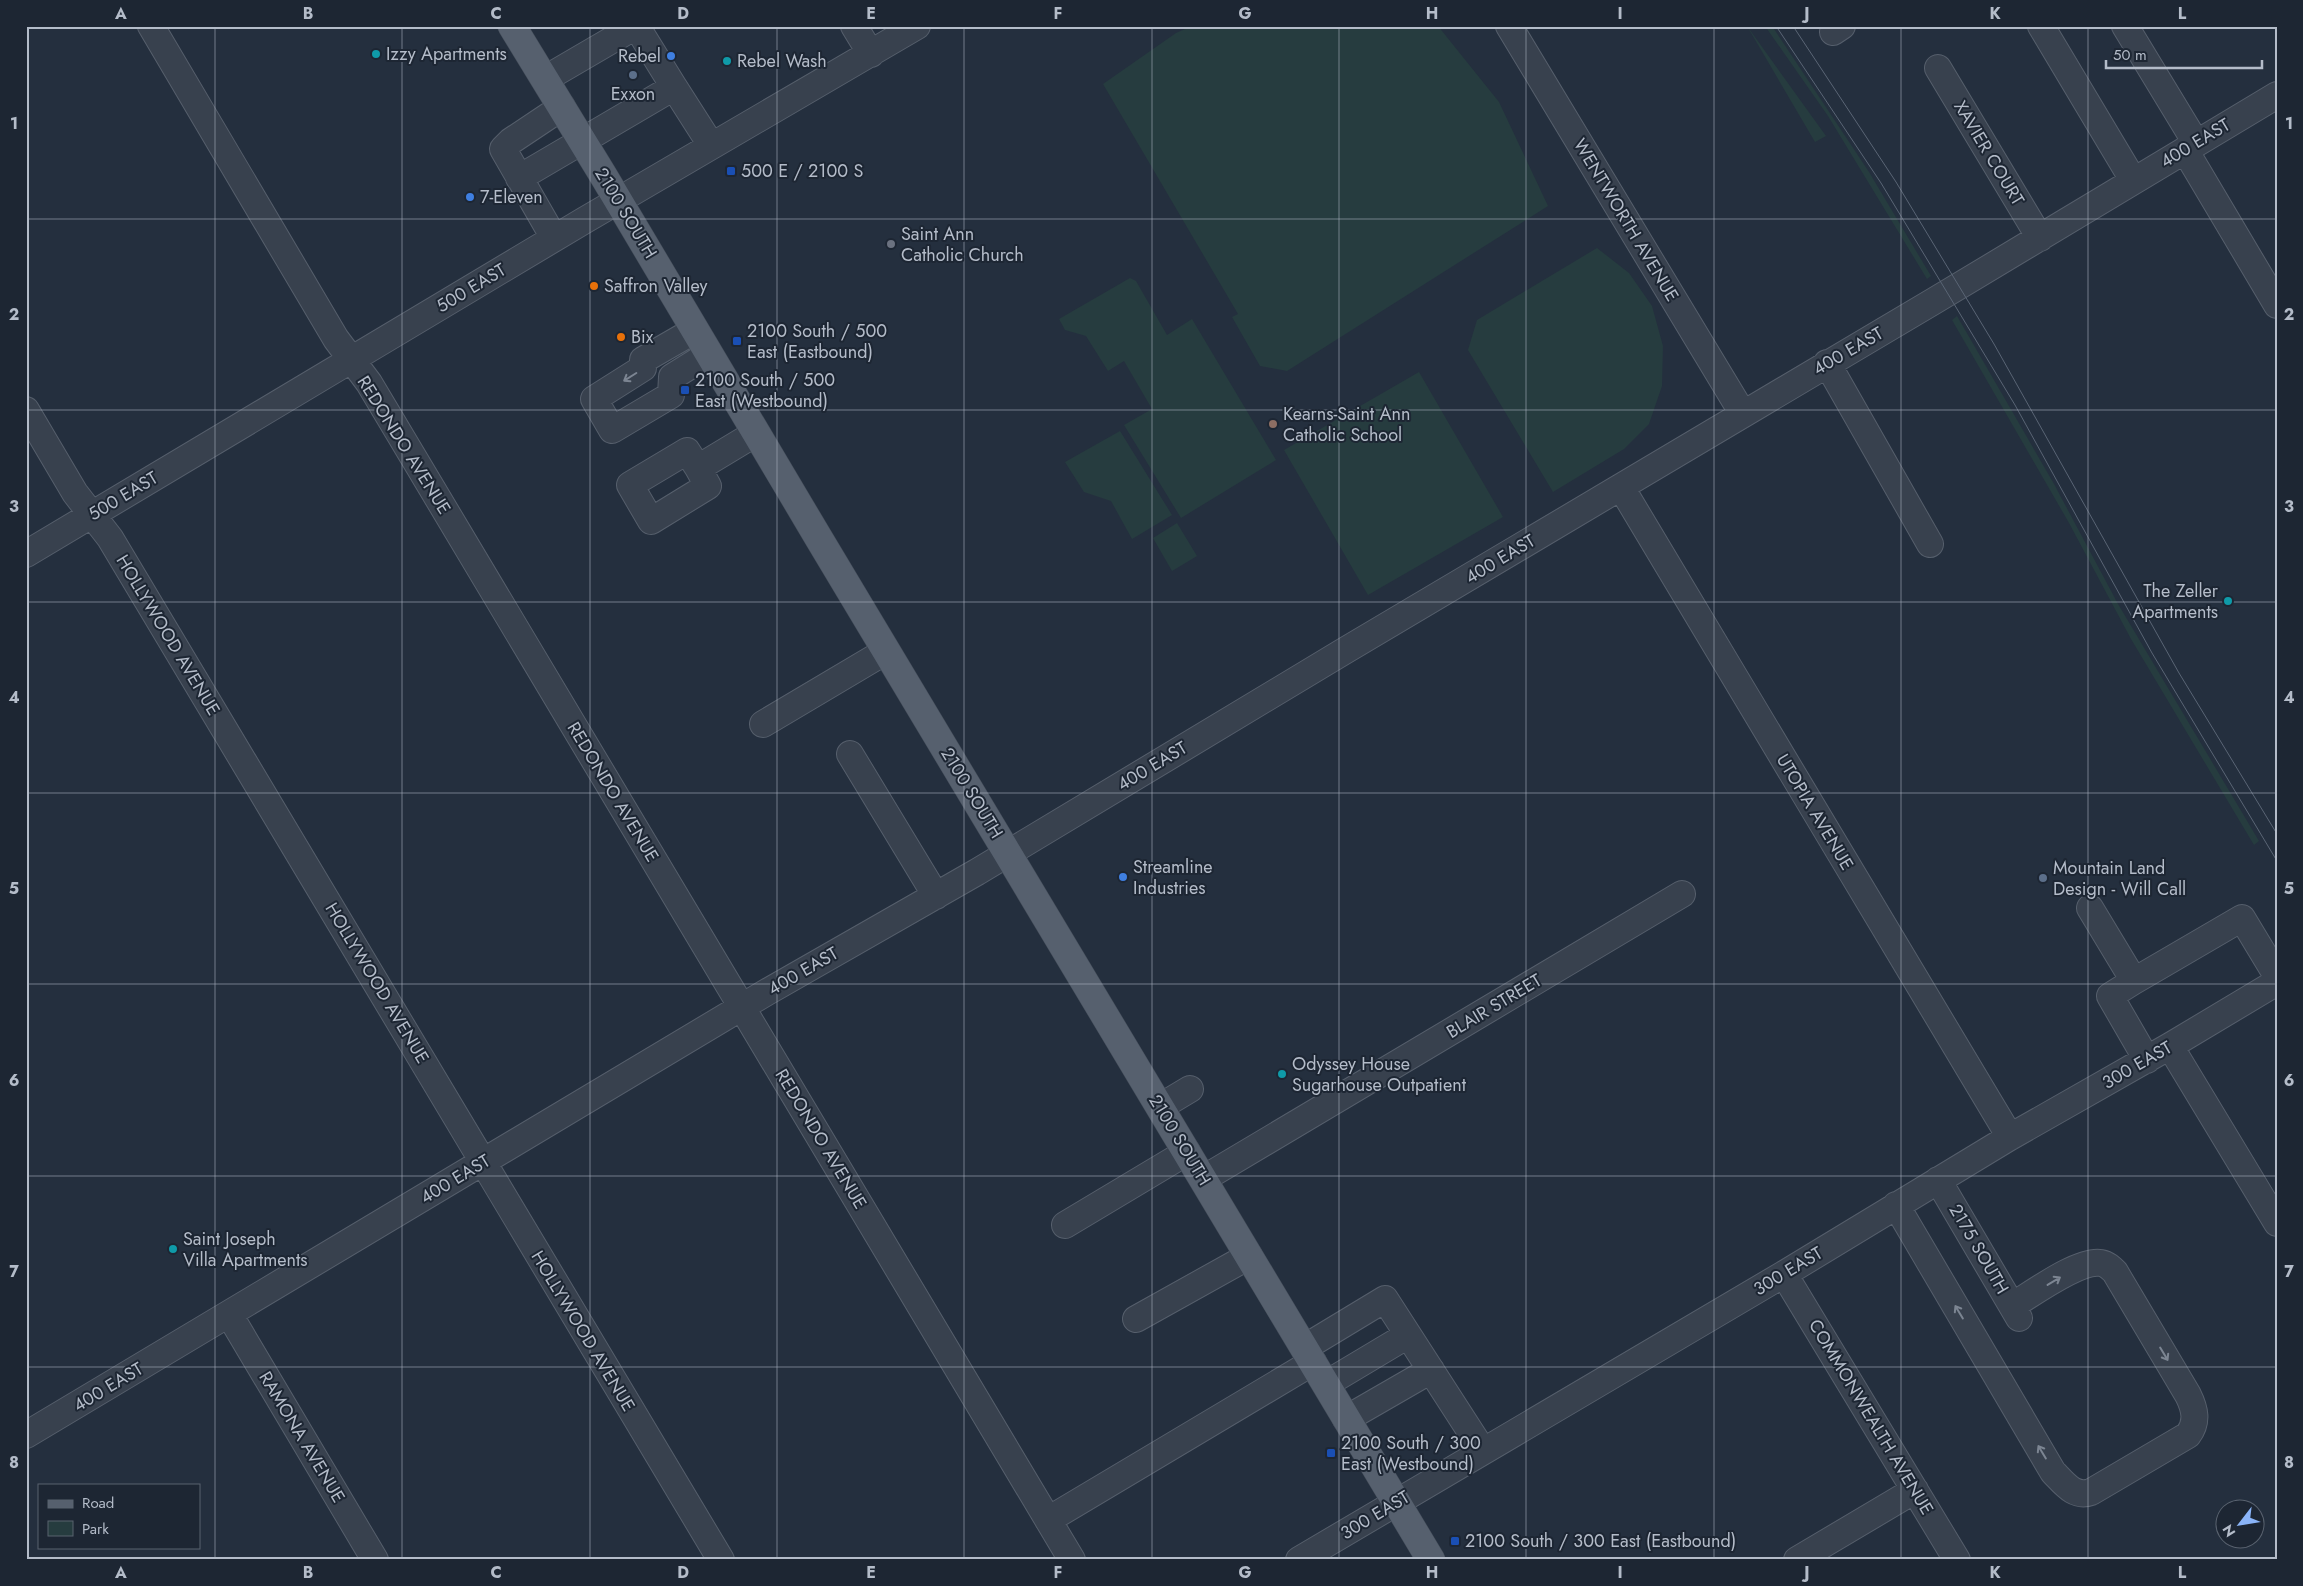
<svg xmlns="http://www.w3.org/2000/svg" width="2303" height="1586" viewBox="0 0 2303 1586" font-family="Jost,sans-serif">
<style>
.green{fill:#263c3f}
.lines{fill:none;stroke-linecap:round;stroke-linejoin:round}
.minor-casing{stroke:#565f6c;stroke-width:28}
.major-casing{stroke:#414a57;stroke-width:29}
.minor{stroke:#38414e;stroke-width:26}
.major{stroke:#56606e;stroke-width:28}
.tram{stroke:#5a6575;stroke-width:1}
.oneway{stroke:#7c8592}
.grid{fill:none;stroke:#b4bcc9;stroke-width:1;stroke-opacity:0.55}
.culture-dot{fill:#0f9aa8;stroke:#1d2633;stroke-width:2}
.shop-dot{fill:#3f7fe0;stroke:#1d2633;stroke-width:2}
.service-dot{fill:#5c6f8a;stroke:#1d2633;stroke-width:2}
.transit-dot{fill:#1a4fb4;stroke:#1d2633;stroke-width:2}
.worship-dot{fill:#6b7280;stroke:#1d2633;stroke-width:2}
.food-dot{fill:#e8710a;stroke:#1d2633;stroke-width:2}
.education-dot{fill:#8d6e63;stroke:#1d2633;stroke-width:2}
.labels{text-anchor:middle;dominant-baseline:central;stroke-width:4;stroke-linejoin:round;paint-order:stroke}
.poi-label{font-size:18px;fill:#b4bcc9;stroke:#1d2633;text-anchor:start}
.street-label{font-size:18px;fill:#b4bcc9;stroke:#1d2633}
.neatline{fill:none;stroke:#b4bcc9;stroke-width:2}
.grid-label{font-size:16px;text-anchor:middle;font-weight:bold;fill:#b4bcc9}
</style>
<rect width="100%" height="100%" fill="#242f3e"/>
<!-- green -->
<path class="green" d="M1192 26H1438L1499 102 1548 206 1287 371 1260 366 1232 317 1238 314 1103 84 1176 33Z
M1747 26 1826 136 1815 142Z
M1765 26H1772L1869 172 1931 276 1927 279 1828 116Z
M1597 248 1629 273 1652 306 1663 346 1662 386 1649 424 1624 449 1553 492 1468 350 1477 320Z
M1130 278 1136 281 1167 335 1192 319 1276 460 1181 518 1124 425 1152 409 1124 361 1108 371 1086 336 1065 330 1059 319Z
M1957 316 2054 484 2118 604 2259 841 2254 845 2131 639 2069 523 1952 320Z
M1419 372 1503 517 1368 595 1284 450Z
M1120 431 1172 515 1132 539 1111 501 1084 492 1065 462Z
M1177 523 1197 556 1172 571 1153 538Z"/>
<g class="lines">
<!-- minor casing -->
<g class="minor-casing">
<path id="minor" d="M151 26 336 339 369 383 1072 1560
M854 26 871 54
M1509 26 1743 414
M2041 26 2133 180
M2125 26 2196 143
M1833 32 1842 26
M1938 68 2040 238
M545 79 634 27 640 32 674 87
M2185 150 2277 305
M519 178 674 87 711 145
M554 238 503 149 511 141 562 107
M695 330 643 360V368L594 399 612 430 671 395 672 377 709 354
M1827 363 1930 544
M26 410 75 493 110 538 721 1560
M698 468 708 486 651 521 630 485 687 451 698 468 756 433
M1621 487 2010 1137
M26 554 585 220 917 26
M763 724 886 651
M850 754 936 896
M2090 908 2134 981 2242 918 2277 976
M2134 981 2110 996 2147 1060
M2170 1046 2277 1223
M1160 1107 1190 1089
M1203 1179 1682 894
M1938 1180 2019 1318
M1896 1205 2053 1472C2064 1483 2074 1498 2091 1492L2188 1435C2198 1422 2195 1409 2188 1395L2115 1272C2111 1268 2107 1264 2101 1263 2079 1259 2032 1294 2012 1306
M1065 1225 1187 1152
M1784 1274 1957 1560
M229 1314 375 1560
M1136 1319 1249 1256
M1304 1348 1385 1299 1483 1451
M1326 1384 1408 1335
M1346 1419 1431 1370
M26 1435 767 992 977 872 1346 650 1934 301 2277 95
M1048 1520 1313 1362
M1299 1560 1784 1274 2010 1137 2170 1046 2277 982
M1797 1560 1915 1490"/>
</g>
<!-- major casing -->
<g class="major-casing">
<path id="major" d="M512 26 603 175 818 537 1431 1560"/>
</g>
<!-- minor -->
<use href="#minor" class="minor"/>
<!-- major -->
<use href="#major" class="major"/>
<!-- tram -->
<path class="tram" d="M1776 26 1881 183 2015 405 2152 653 2277 861
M1793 26 1896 182 1994 344 2179 673 2277 834"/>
</g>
<!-- one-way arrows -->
<defs><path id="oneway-shaft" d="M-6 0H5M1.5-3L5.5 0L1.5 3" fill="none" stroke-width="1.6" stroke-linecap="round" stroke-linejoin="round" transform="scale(1.25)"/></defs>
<g class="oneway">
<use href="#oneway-shaft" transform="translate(630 377) rotate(148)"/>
<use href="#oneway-shaft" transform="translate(2054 1281) rotate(-31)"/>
<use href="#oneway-shaft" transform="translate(1959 1312) rotate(-121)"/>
<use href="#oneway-shaft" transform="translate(2164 1354) rotate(59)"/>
<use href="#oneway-shaft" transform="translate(2042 1452) rotate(-121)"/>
</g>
<!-- grid -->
<path class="grid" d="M215 26V1560M402 26V1560M590 26V1560M777 26V1560M964 26V1560M1152 26V1560M1339 26V1560M1526 26V1560M1714 26V1560M1901 26V1560M2088 26V1560M26 219H2277M26 410H2277M26 602H2277M26 793H2277M26 984H2277M26 1176H2277M26 1367H2277"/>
<!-- markers -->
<g class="culture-dot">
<circle cx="376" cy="54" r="5"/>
<circle cx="727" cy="61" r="5"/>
<circle cx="2228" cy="601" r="5"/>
<circle cx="1282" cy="1074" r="5"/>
<circle cx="173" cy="1249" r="5"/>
</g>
<g class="shop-dot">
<circle cx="671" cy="56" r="5"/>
<circle cx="470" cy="197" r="5"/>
<circle cx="1123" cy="877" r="5"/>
</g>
<g class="service-dot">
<circle cx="633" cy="75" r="5"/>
<circle cx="2043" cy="878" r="5"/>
</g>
<g class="transit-dot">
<rect x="726" y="166" width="10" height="10" rx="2.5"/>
<rect x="732" y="336" width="10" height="10" rx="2.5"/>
<rect x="680" y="385" width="10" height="10" rx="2.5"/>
<rect x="1326" y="1448" width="10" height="10" rx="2.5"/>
<rect x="1450" y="1536" width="10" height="10" rx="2.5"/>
</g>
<circle class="worship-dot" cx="891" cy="244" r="5"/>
<g class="food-dot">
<circle cx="594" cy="286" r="5"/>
<circle cx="621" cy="337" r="5"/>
</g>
<circle class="education-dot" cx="1273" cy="424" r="5"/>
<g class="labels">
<!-- poi labels -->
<g class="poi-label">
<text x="386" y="54">Izzy Apartments</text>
<text x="661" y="56" text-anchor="end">Rebel</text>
<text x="737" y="61">Rebel Wash</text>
<text x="633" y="94" text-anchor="middle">Exxon</text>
<text x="741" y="171">500 E / 2100 S</text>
<text x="480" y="197">7-Eleven</text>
<text x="901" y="234">Saint Ann<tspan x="901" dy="21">Catholic Church</tspan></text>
<text x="604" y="286">Saffron Valley</text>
<text x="747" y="331">2100 South / 500<tspan x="747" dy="21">East (Eastbound)</tspan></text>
<text x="631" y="337">Bix</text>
<text x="695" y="380">2100 South / 500<tspan x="695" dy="21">East (Westbound)</tspan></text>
<text x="1283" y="414">Kearns-Saint Ann<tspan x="1283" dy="21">Catholic School</tspan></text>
<text x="2218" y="591" text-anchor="end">The Zeller<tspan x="2218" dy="21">Apartments</tspan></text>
<text x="1133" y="867">Streamline<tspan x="1133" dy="21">Industries</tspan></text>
<text x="2053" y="868">Mountain Land<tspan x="2053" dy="21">Design - Will Call</tspan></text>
<text x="1292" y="1064">Odyssey House<tspan x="1292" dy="21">Sugarhouse Outpatient</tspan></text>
<text x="183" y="1239">Saint Joseph<tspan x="183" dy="21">Villa Apartments</tspan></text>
<text x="1341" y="1443">2100 South / 300<tspan x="1341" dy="21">East (Westbound)</tspan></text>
<text x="1465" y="1541">2100 South / 300 East (Eastbound)</text>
</g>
<!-- street labels -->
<g class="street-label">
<text transform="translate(2195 143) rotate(-31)">400 EAST</text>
<text transform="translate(1989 153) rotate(59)">XAVIER COURT</text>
<text transform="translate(626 213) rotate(59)">2100 SOUTH</text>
<text transform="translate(1626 220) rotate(59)">WENTWORTH AVENUE</text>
<text transform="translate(471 288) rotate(-31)">500 EAST</text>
<text transform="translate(1848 351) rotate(-30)">400 EAST</text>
<text transform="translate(404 445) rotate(58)">REDONDO AVENUE</text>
<text transform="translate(123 496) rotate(-31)">500 EAST</text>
<text transform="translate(1500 559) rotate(-31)">400 EAST</text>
<text transform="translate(168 635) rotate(59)">HOLLYWOOD AVENUE</text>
<text transform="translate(1152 766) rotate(-31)">400 EAST</text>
<text transform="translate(613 792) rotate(59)">REDONDO AVENUE</text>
<text transform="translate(972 793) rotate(59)">2100 SOUTH</text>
<text transform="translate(1815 812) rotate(59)">UTOPIA AVENUE</text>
<text transform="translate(803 971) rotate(-30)">400 EAST</text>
<text transform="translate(377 983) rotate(59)">HOLLYWOOD AVENUE</text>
<text transform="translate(1494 1006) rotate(-31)">BLAIR STREET</text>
<text transform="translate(2137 1065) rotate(-30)">300 EAST</text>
<text transform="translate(821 1139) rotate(59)">REDONDO AVENUE</text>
<text transform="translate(1180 1140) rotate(59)">2100 SOUTH</text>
<text transform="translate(455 1179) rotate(-31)">400 EAST</text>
<text transform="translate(1979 1249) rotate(60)">2175 SOUTH</text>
<text transform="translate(1788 1271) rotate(-31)">300 EAST</text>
<text transform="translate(583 1331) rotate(59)">HOLLYWOOD AVENUE</text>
<text transform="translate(108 1387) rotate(-31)">400 EAST</text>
<text transform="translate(1871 1417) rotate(59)">COMMONWEALTH AVENUE</text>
<text transform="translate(302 1437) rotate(59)">RAMONA AVENUE</text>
<text transform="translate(1375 1515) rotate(-31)">300 EAST</text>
</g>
</g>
<!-- border -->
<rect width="2303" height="1586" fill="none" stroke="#1d2633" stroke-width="55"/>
<!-- legend -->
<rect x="38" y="1484" width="162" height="65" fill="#1d2633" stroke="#59626f"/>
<rect x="48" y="1500" width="25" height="8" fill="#56606e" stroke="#59626f"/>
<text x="82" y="1508" font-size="15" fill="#b4bcc9">Road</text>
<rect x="48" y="1521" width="25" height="15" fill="#263c3f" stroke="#59626f"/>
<text x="82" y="1534" font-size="15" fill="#b4bcc9">Park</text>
<!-- north arrow -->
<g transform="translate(2240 1524) rotate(239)"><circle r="24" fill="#1d2633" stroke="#59626f"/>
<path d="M0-4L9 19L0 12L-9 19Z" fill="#8ab4f8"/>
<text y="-8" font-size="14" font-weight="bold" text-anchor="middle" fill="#b4bcc9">N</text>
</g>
<!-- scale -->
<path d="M2106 60v8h156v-8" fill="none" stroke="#b4bcc9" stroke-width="2.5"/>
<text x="2113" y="60" font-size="15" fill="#b4bcc9" stroke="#1d2633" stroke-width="4" paint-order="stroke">50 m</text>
<rect x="28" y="28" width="2248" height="1530" class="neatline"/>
<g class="grid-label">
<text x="121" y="19">A</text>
<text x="308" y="19">B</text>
<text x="496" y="19">C</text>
<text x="683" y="19">D</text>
<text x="871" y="19">E</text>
<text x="1058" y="19">F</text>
<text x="1245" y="19">G</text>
<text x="1432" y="19">H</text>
<text x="1620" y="19">I</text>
<text x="1807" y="19">J</text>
<text x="1995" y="19">K</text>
<text x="2182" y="19">L</text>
<text x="14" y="129">1</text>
<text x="2289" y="129">1</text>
<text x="14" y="320">2</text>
<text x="2289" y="320">2</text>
<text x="14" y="512">3</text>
<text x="2289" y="512">3</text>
<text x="14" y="703">4</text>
<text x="2289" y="703">4</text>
<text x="14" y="894">5</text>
<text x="2289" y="894">5</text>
<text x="14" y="1086">6</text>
<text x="2289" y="1086">6</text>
<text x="14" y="1277">7</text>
<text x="2289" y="1277">7</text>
<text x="14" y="1468">8</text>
<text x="2289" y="1468">8</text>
<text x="121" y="1578">A</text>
<text x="308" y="1578">B</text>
<text x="496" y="1578">C</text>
<text x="683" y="1578">D</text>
<text x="871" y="1578">E</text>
<text x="1058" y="1578">F</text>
<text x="1245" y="1578">G</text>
<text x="1432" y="1578">H</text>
<text x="1620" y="1578">I</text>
<text x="1807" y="1578">J</text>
<text x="1995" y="1578">K</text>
<text x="2182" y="1578">L</text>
</g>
</svg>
